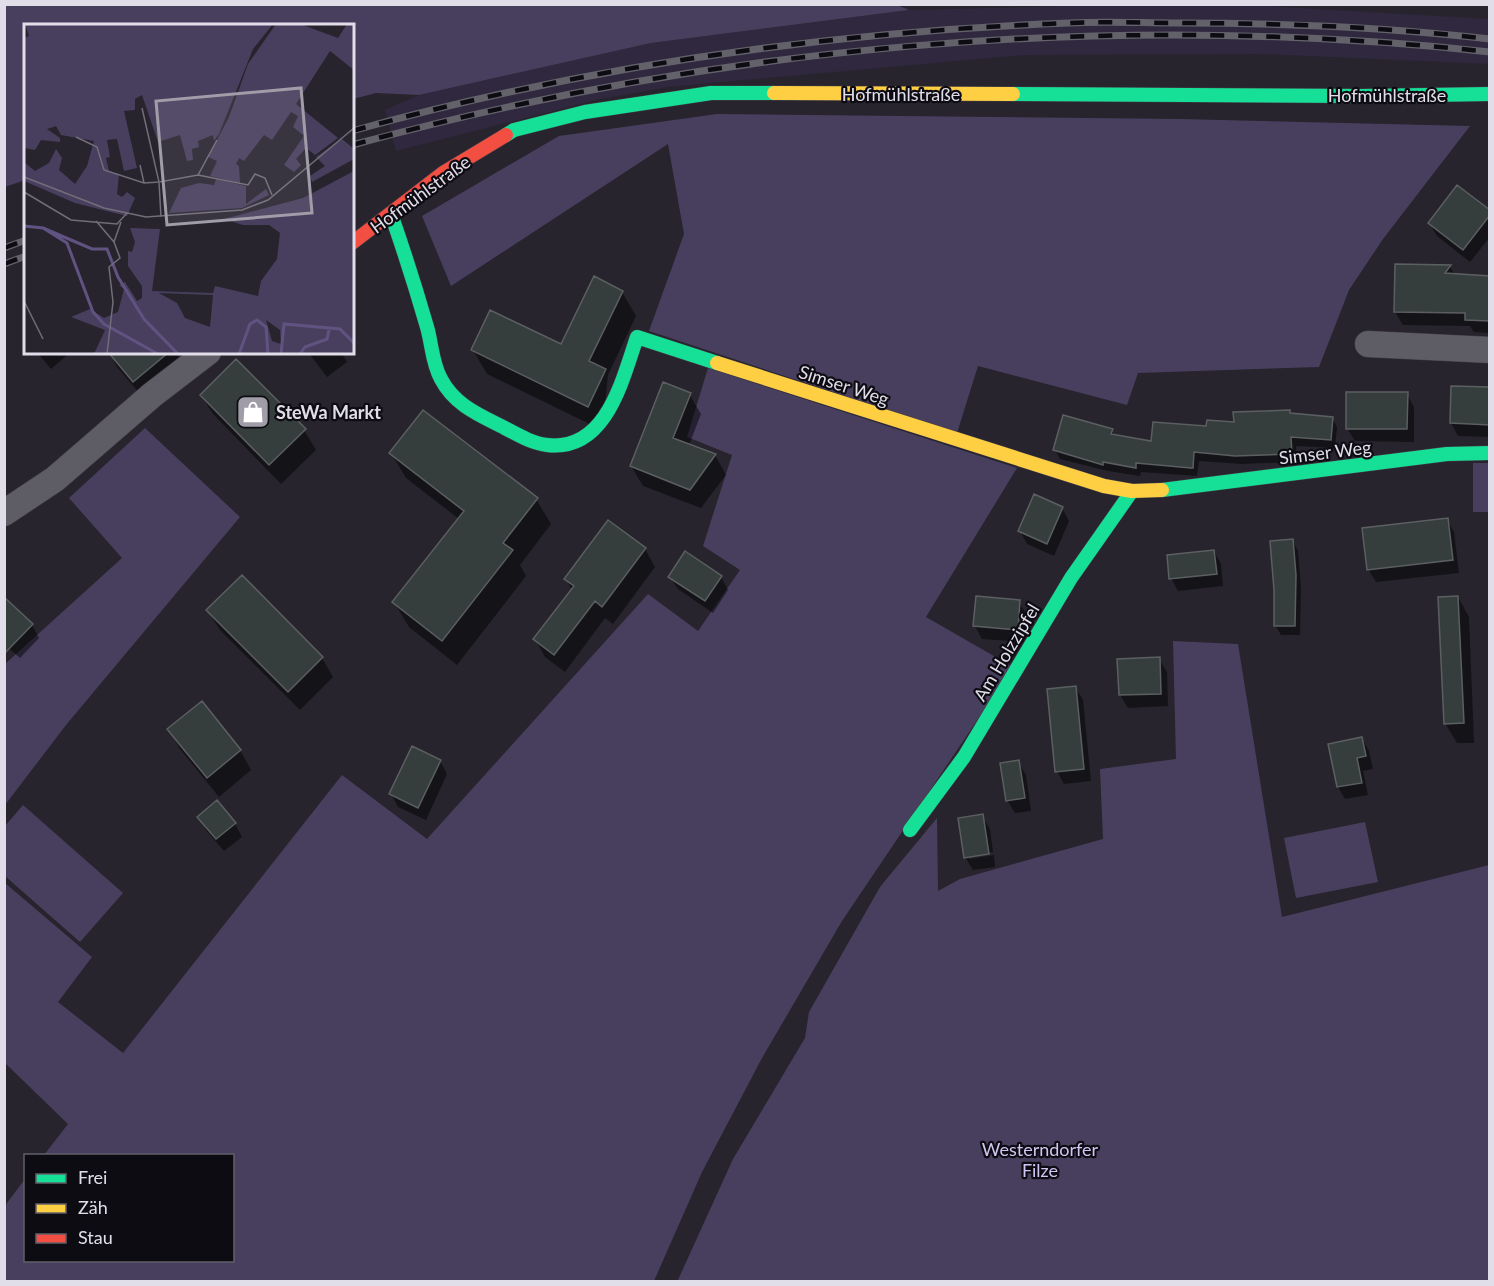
<svg xmlns="http://www.w3.org/2000/svg" width="1494" height="1286" viewBox="0 0 1494 1286" font-family="Lato,sans-serif">
<style>
.built{fill:#2f283e}
.green{fill:#483f5e}
.shadow{fill:#0007}
.building{fill:#353e3c;stroke:#5c5f61;stroke-width:1.5}
.lines{fill:none;stroke-linecap:round;stroke-linejoin:round}
.street-casing{stroke:#434048;stroke-width:27}
.fast-casing{stroke:#434048;stroke-width:15}
.slow-casing{stroke:#434048;stroke-width:15}
.jam-casing{stroke:#434048;stroke-width:15}
.street{stroke:#5e5c64;stroke-width:26}
.fast{stroke:#16e098;stroke-width:14}
.slow{stroke:#ffcf43;stroke-width:14}
.jam{stroke:#f24e42;stroke-width:14}
.rail-casing{stroke:#63626a;stroke-width:7}
.rail{stroke:#0e0c13;stroke-width:4.5;stroke-dasharray:14;stroke-linecap:butt}
.labels{text-anchor:middle;dominant-baseline:central;stroke-width:4.5;stroke-linejoin:round;paint-order:stroke}
.street-label{font-size:18px;fill:#e1dee9;stroke:#0e0c13}
.poi-label{font-size:18px;font-weight:bold;fill:#e1dee9;stroke:#0e0c13;text-anchor:start}
.park-label{font-size:18px;fill:#d1c5f3;stroke:#0e0c13}
.inset-river{fill:none;stroke:#615381;stroke-width:3}
.inset-road{fill:none;stroke:#716e79;stroke-width:1.5}
.view{fill:#a09da8;fill-opacity:0.15;stroke:#a09da8;stroke-width:3}
.inset-edge{fill:none;stroke:#e1dee9;stroke-width:3}
</style>
<rect width="100%" height="100%" fill="#27242e"/>
<!-- built -->
<path class="built" d="M1233 4 1489 19V64L1262 54 1024 55 668 87 596 100 396 151 385 110 419 95 651 43 909 10 1108 5Z"/>
<!-- green -->
<path class="green" d="M897 5 909 10 651 43 419 95 376 93 353 99 352 26H26L25 180 5 187V5Z
M717 114 1180 119 1470 126 1383 239 1349 290 1319 367 1138 373 1127 405 978 366 957 433 649 331 684 234 668 144 451 286 422 216 559 136Z
M708 368 1017 468 926 617 1013 667 842 921 762 1058 702 1172 654 1281H5L4 1207 25 1179 26 1260H232V1156L44 1155 68 1124 5 1063V883L92 957 58 1002 123 1053 342 775 427 839 648 594 698 631 740 570 703 546 732 455 687 437Z
M145 428 240 517 66 725 5 805V664L122 558 69 498Z
M1473 463H1489V512H1473Z
M1173 641 1238 644 1282 917 1489 865V1281L677 1282 733 1159 805 1038 809 1012 880 887 937 818 938 891 960 879 1103 839 1100 769 1176 759Z
M23 805 123 893 80 942 5 876V826Z
M1365 822 1378 882 1296 898 1284 838Z"/>
<!-- shadow -->
<path class="shadow" d="M1490 212V237L1470 262 1437 236 1429 223Z
M1396 266 1450 267 1455 275 1490 277V333L1474 332 1470 326 1403 325 1395 312Z
M622 292 636 316 608 375 602 430 487 374 473 350 561 346Z
M37 352H71L51 369Z
M109 352H176L185 368 146 401 117 367Z
M308 352H341L347 362 327 377Z
M1490 389V437L1458 436 1451 423Z
M689 394 701 414 689 445 715 455 726 475 701 508 643 486 631 466Z
M1407 394 1414 407V442L1355 441 1347 428Z
M201 395 304 430 316 450 281 484 213 414Z
M1289 412 1291 415 1332 418 1337 427 1335 448 1296 446V462L1241 464 1199 461 1197 476 1141 472 1140 476 1108 471 1060 459 1055 450 1112 430 1115 436 1152 443 1208 428Z
M391 453 536 499 551 524 520 565 526 576 457 665 409 627 394 602 459 519 406 478Z
M1062 508 1069 521 1054 556 1027 544 1020 531Z
M1447 519 1454 532 1459 573 1376 582 1368 569Z
M1293 541 1298 551 1301 587 1300 635H1281L1275 625Z
M645 549 655 567 613 624 605 618 565 672 545 657 535 639 572 590 566 579Z
M1214 551 1221 564 1223 586 1178 591 1171 578Z
M670 577H721L728 590 713 613 678 589Z
M1458 597 1469 617 1474 743H1457L1445 723Z
M1019 602 1027 615 1024 642 982 639 975 626Z
M208 611 322 658 333 677 300 710 220 630Z
M32 625 39 638 20 658 4 644Z
M1159 659 1167 672 1168 706 1128 708 1120 695Z
M1075 687 1083 700 1091 781 1064 784 1057 771Z
M169 729 240 750 251 770 219 797 180 749Z
M1362 738 1369 751 1373 769 1363 771 1368 795 1345 799 1338 787Z
M440 761 447 774 426 820 398 807 391 794Z
M1018 762 1026 775 1031 811 1015 813 1007 800Z
M982 816 990 829 993 852 969 856V859L994 855 995 867 973 870 965 857Z
M199 817 235 824 242 837 224 851 206 830Z"/>
<!-- building -->
<path class="building" d="M1457 185 1490 210V215L1463 250 1428 223Z
M1395 264 1451 265 1445 273 1490 276V321L1465 320V313L1394 312Z
M594 276 623 291 589 361 606 369 588 407 471 350 490 310 561 344Z
M108 352H169L133 382Z
M236 359 306 429 269 465 200 395Z
M663 382 691 393 673 438 716 454 690 490 630 466Z
M1451 386 1490 387V425L1450 423Z
M1346 392H1408L1407 429H1346Z
M423 410 538 498 503 543 513 550 442 641 392 602 464 511 389 453Z
M1290 410V413L1333 417 1331 440 1291 437 1292 454 1235 456 1194 452 1193 468H1191L1136 463V468L1103 462V465L1053 450 1063 415 1113 429 1111 434 1151 441 1153 422 1206 426 1207 420 1234 422 1233 412Z
M1034 494 1063 507 1047 544 1018 531Z
M1448 518 1453 560 1367 570 1362 528Z
M608 520 646 548 602 607 595 601 554 655 533 639 574 586 564 579Z
M1293 539 1296 575 1295 626H1274V590L1270 541Z
M1214 550 1217 574 1169 579 1167 555Z
M685 551 722 576 705 601 668 577Z
M242 575 323 657 288 692 206 610Z
M976 596 1020 600 1018 630 973 626Z
M1458 596 1464 723 1444 724 1438 597Z
M4 597 33 624 4 654Z
M1160 657 1161 694 1119 695 1117 659Z
M1076 686 1084 769 1055 772 1047 689Z
M202 701 241 750 207 778 167 729Z
M1362 737 1366 756 1357 758 1362 783 1337 787 1328 744Z
M412 746 441 760 418 808 389 794Z
M1019 760 1025 798 1006 801 1000 763Z
M217 800 236 823 216 839 197 817Z
M983 814 989 854 964 858 958 818Z"/>
<g class="lines">
<!-- street casing -->
<g class="street-casing">
<path id="street" d="M1368 344 1490 350
M4 513 55 479 152 395 208 352"/>
</g>
<!-- fast casing -->
<g class="fast-casing">
<path id="fast" d="M1013 94 1363 96 1490 94
M506 135 514 130 585 112 711 93H774
M391 214C404 251 416 289 427 327 432 344 432 363 441 379 454 404 477 414 501 426 515 433 530 443 547 445 606 452 622 381 637 337L717 363
M1162 490 1447 454 1490 453
M910 830 964 757 1071 578 1132 491"/>
</g>
<!-- slow casing -->
<g class="slow-casing">
<path id="slow" d="M774 93 1013 94
M717 363 1104 486 1132 491 1162 490"/>
</g>
<!-- jam casing -->
<g class="jam-casing">
<path id="jam" d="M352 243 443 173 506 135"/>
</g>
<!-- street -->
<use href="#street" class="street"/>
<!-- fast -->
<use href="#fast" class="fast"/>
<!-- slow -->
<use href="#slow" class="slow"/>
<!-- jam -->
<use href="#jam" class="jam"/>
<!-- rail casing -->
<g class="rail-casing">
<path id="rail" d="M352 131C586 66 827 32 1069 23 1106 21 1142 23 1179 23 1282 23 1386 27 1490 39
M352 145C721 45 1110 11 1490 52
M4 248 26 240
M4 264 26 256"/>
</g>
<!-- rail -->
<use href="#rail" class="rail"/>
</g>
<!-- icons -->
<defs>
<g id="shop-square" transform="scale(1.725)"><rect x="-9" y="-9" width="18" height="18" rx="4" fill="#a09da8" stroke="#0e0c13"/><path d="M-5-2.5h2.3a2.7 3.5 0 0 1 5.4 0H5L5.5 6h-11ZM-1.5-2.5h3a1.5 2.3 0 0 0-3 0Z" fill="#fff"/></g>
</defs>
<g fill-rule="evenodd">
<use href="#shop-square" x="253" y="412"/>
</g>
<g class="labels">
<!-- street labels -->
<g class="street-label">
<text x="901" y="94">Hofmühlstraße</text>
<text x="1387" y="95">Hofmühlstraße</text>
<text transform="translate(420 194) rotate(-36)">Hofmühlstraße</text>
<text transform="translate(844 385) rotate(18)">Simser Weg</text>
<text transform="translate(1325 452) rotate(-7)">Simser Weg</text>
<text transform="translate(1006 652) rotate(-59)">Am Holzzipfel</text>
</g>
<!-- poi labels -->
<g class="poi-label">
<text x="276" y="412">SteWa Markt</text>
</g>
<!-- park labels -->
<g class="park-label">
<text x="1040" y="1149">Westerndorfer<tspan x="1040" dy="21">Filze</tspan></text>
</g>
</g>
<!-- overview -->
<g transform="translate(24 24)">
<rect width="330" height="330" fill="#27242e"/>
<path d="M1 0H249L229 25 195 110 190 117 189 111 174 117 175 123 168 125 169 136 163 137 156 111 134 118 118 71 111 75V86L100 87 113 144 100 147 93 115 83 116 86 133 82 134 85 147 95 150 93 170 98 173 103 168 111 174 103 192 51 179 0 157V138L11 147 25 139 32 125 38 134 35 146 51 160 63 142 70 117 37 111 32 102 23 105 36 114V118L17 116 11 126 0 124V14L5 12ZM252 0H276L314 14 323 0H330V46L306 27 272 80 314 114 291 131 282 124 272 135 277 141 270 148 260 141 284 106 279 111 269 103 274 92 267 88 248 116 240 111 220 137 215 134 212 140 215 142 216 159 186 152 193 137 184 133 205 93 224 40ZM318 115 330 125V135L288 158 286 152 301 142 292 133ZM330 147V330H70L81 306 47 293 66 285 80 294 94 288 100 265 95 261 101 258 113 277 118 274V262L104 242V227L108 228 111 218 106 204 136 205 128 267 189 269 191 262 234 272 237 257 253 235 256 209 245 201H219L200 195 279 174ZM135 269 189 271 186 303 161 294 153 279ZM242 296 256 306 257 320 248 317ZM192 155 222 162V180L242 165 245 171 218 184 145 189 157 164 175 159 190 161Z" fill="#483f5e" fill-rule="evenodd"/>
<path class="inset-river" d="M0 202 19 204 43 219 69 288 80 300 134 330M19 204 68 225H83L94 253 120 295 154 330M215 330 226 300 233 296 242 303 244 330M257 330 260 300 316 305 330 319M276 330 281 323 303 315 305 306"/>
<path class="inset-road" d="M52 113 73 123 80 146 120 159 135 158 118 84M116 141 120 159M174 151 193 116M0 153 80 184 122 193 218 186 244 176 330 104M0 168 47 196 93 200 103 189M137 193 135 158 174 151 224 161 231 150 241 154 248 171M72 197 90 218 96 234 85 243 89 278 83 330M90 218 97 198M0 277 19 315"/>
<path class="view" d="M277 64 288 189 143 201 132 77Z"/>
<rect width="330" height="330" class="inset-edge"/>
</g>
<!-- border -->
<rect width="1494" height="1286" fill="none" stroke="#e1dee9" stroke-width="12"/>
<!-- legend -->
<rect x="24" y="1154" width="210" height="108" fill="#0e0c13" stroke="#626069" stroke-width="1.5"/>
<rect x="36" y="1174" width="30" height="9" fill="#16e098" stroke="#626069" stroke-width="1.5"/>
<text x="78" y="1184" font-size="18" fill="#e1dee9">Frei</text>
<rect x="36" y="1204" width="30" height="9" fill="#ffcf43" stroke="#626069" stroke-width="1.5"/>
<text x="78" y="1214" font-size="18" fill="#e1dee9">Zäh</text>
<rect x="36" y="1234" width="30" height="9" fill="#f24e42" stroke="#626069" stroke-width="1.5"/>
<text x="78" y="1244" font-size="18" fill="#e1dee9">Stau</text>
</svg>
